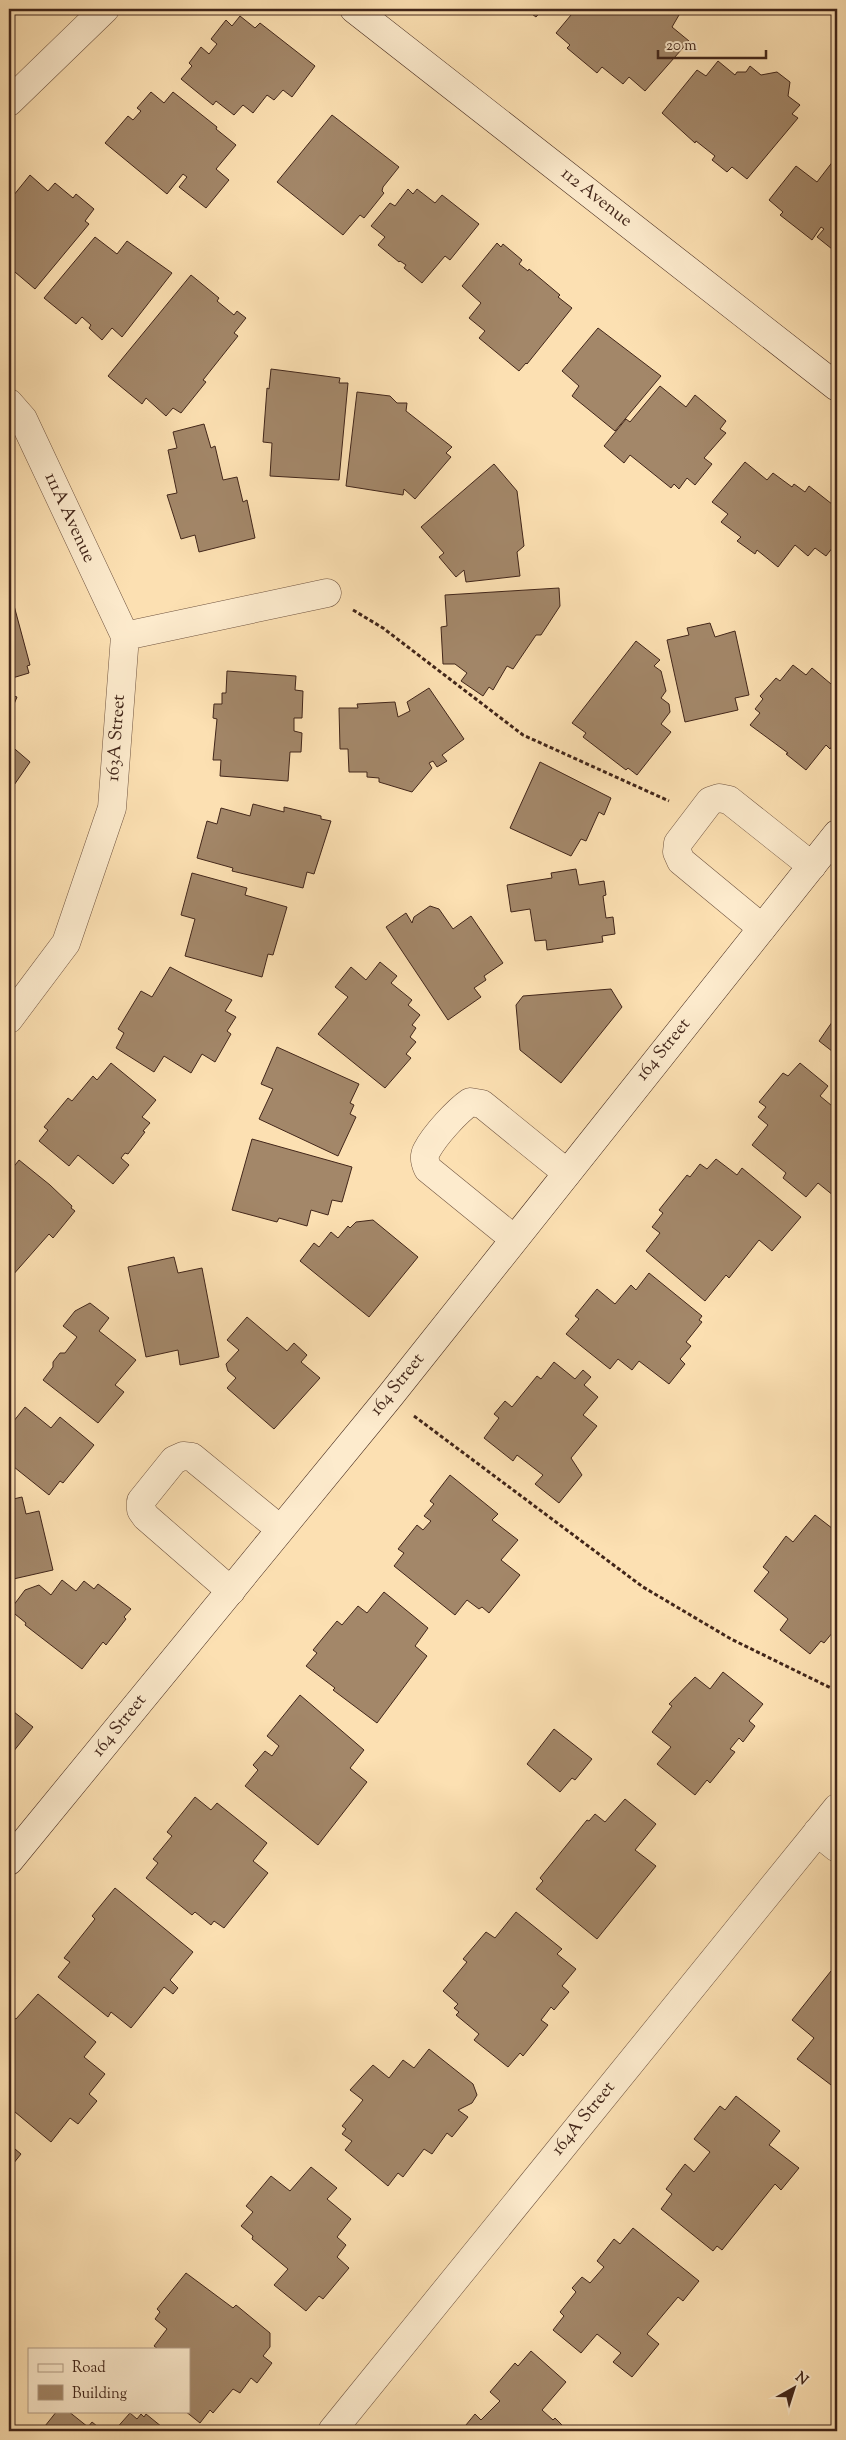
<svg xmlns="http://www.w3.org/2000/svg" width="846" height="2440" viewBox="0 0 846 2440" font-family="'Sorts Mill Goudy',serif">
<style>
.building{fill:#a38769;stroke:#42261a}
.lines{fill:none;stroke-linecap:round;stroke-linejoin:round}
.street-casing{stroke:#705440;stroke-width:29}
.secondary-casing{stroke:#42261a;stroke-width:29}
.path{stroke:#42261a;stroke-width:3;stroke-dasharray:4 2.5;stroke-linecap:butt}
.street{stroke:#fdebcd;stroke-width:28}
.secondary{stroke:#fdebcd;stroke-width:28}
.labels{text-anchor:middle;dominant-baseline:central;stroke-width:5;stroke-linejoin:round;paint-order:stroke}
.street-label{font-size:18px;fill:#42261a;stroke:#fdebcd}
</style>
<rect width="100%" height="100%" fill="#fce0b2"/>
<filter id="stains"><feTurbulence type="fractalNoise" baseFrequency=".004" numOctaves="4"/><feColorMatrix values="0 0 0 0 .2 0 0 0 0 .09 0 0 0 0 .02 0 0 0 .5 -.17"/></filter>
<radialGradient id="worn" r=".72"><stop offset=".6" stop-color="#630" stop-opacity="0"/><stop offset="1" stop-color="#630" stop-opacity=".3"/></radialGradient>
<!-- building -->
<path class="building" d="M525 9H543L536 17Z
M576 9H672L679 15 672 27 689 41 645 91 629 77 623 84 602 67 597 73 567 48 570 45 556 33Z
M240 16 255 28 260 23 315 66 292 97 283 90 274 100 267 95 253 113 243 105 234 115 216 101 213 105 181 79 192 66 189 63 201 47 209 54 217 44 211 39 226 20 232 26Z
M718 61 735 75 737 72H746L750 66 761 75 777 72 790 82 788 96 800 105 792 114 798 118 747 179 732 167 727 172 712 160 715 156 696 141 695 143 662 113 697 70 706 76Z
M151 92 164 103 173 92 217 127 216 129 236 145 216 169 229 180 206 208 179 187 187 177 183 174 167 194 105 143 128 116 133 120 141 111 137 108Z
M332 115 399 167 383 187 382 191 384 193 364 218 360 215 343 235 277 182Z
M837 156V246L835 244 832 249 817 237 824 229 821 227 812 240 780 215 783 212 769 200 796 166 817 182Z
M30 175 48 191 55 183 73 198 76 194 94 209 85 221 89 224 35 289 9 267V201Z
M408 189 413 194 417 189 435 203 442 195 479 224 450 260 445 256 422 283 404 268 406 265 400 261 399 262 378 245 385 237 371 226 390 203 395 206Z
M95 237 117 254 127 241 172 273 122 337 112 328 102 340 89 328 91 325 82 317 76 324 44 298Z
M497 243 501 247 503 244 522 260 519 264 528 271 529 269 560 295 558 297 572 308 527 364 526 363 519 371 479 338 485 331 469 318 481 303 462 286Z
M191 275 219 298 217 301 234 315 237 311 246 318 234 333 238 336 203 380 206 382 181 413 173 408 166 416 146 398 142 404 108 376Z
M598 328 661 376 615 431 572 396 579 386 562 371Z
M271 369 340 378 339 383H348L339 480 270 476 272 443 263 442 267 388 269 389Z
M660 386 686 407 695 395 726 421 720 429 726 433 704 458 712 464 695 485 687 478 679 489 674 484 671 488 630 455 624 463 604 446 626 419 630 422Z
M357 392 390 396 397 403H407L406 411 452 447 446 453 451 457 415 499 404 489 403 495 346 486Z
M204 424 211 448 215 446 223 480 237 477 243 502 247 500 255 538 199 552 195 535 181 539 167 495 177 493 168 450 177 448 173 432Z
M745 462 767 480 773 473 792 487 794 484 805 492 809 486 837 508V542L826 556 815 548 808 556 795 545 778 567 757 550 755 554 737 541 741 537 721 522 728 514 712 502Z
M494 464 517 491 524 546 517 552 520 576 466 582 464 570 456 577 439 557 444 553 421 527Z
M9 587 30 665 27 666 29 673 9 679Z
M559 588 560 606 541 635H536L513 669 507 666 493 690 489 687 483 696 461 681 467 673 455 664H443L441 627 447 626 445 595Z
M710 623 715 637 735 631 749 695 735 698 738 710 685 722 667 640 689 635 687 628Z
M636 641 660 660 654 666 661 671 666 691 661 698 669 704 670 712 661 724 671 732 637 775 628 768 626 770 583 737 586 733 572 723Z
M793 665 806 675 812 668 837 689V739L830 749 826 745 806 770 786 754 788 753 750 725 760 713 755 709 763 699 760 696 776 678 780 681Z
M227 671 296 676 295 690 303 691 302 718H294V731L302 733 301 752H290L288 781 220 776 221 760H213L217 719 213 718 214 704H222V693H226Z
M429 688 464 739 442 755 447 761 437 767 433 761 429 763 432 768 412 792 379 782V778L367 777V772H349L348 749H340L339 708H358L357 704 395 702 398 717 410 711 407 702Z
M9 694 17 697 9 716Z
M9 744 30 762 12 788 9 787Z
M540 762 611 798 604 815 599 812 586 841 581 839 571 856 510 828Z
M253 804 284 812V807L321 816V819L331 821 314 874 307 872 303 888 232 871 233 868 197 858 207 821 217 824 221 808 250 816Z
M576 869 579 885 604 881 606 895 603 896 606 918 613 917 615 934 602 936 603 942 547 950 546 940 535 941 530 909 511 912 507 885 552 878 551 873Z
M192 873 247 888 245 895 287 907 273 955 268 954 262 977 185 956 195 919 181 915Z
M430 906 439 909 453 929 471 916 503 963 484 976 486 980 474 988 481 997 448 1020 386 927 406 913 412 923 414 917Z
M380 962 397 976 391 983 412 1000 408 1005 420 1015 412 1025 416 1028 410 1037 416 1042 406 1054 411 1058 385 1088 318 1034 348 997 335 987 351 967 366 980Z
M170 967 232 1000 225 1011 236 1017 227 1031 231 1034 215 1062 202 1054 191 1073 164 1056 154 1072 116 1048 124 1033 118 1029 141 991 152 997Z
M611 989 622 1007 561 1083 520 1050 516 1005 523 996Z
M837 1015V1055L819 1041Z
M277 1047 359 1084 350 1103 354 1105 350 1114 356 1117 338 1156 259 1119 273 1089 261 1084Z
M111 1063 156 1100 142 1117 150 1123 143 1131 145 1132 128 1154 125 1153 121 1158 129 1165 113 1184 78 1155 69 1166 39 1141 48 1130 44 1127 68 1098 72 1101 93 1076 97 1080Z
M800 1063 828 1086 820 1096 837 1110V1192L834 1196 818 1183 806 1197 783 1178 786 1173 752 1145 768 1125 758 1117 766 1107 759 1102 783 1073 788 1076Z
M252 1139 352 1167 342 1202 332 1200 328 1215 311 1210 307 1226 279 1218 277 1222 232 1210Z
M716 1159 737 1175 742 1168 801 1217 772 1251 759 1240 729 1278 726 1275 705 1301 646 1251 660 1233 652 1227 663 1213 659 1210 687 1175 690 1177 700 1164 707 1169Z
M19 1160 50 1185 72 1206 71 1208 75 1211 53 1238 49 1234 12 1276 9 1273V1173Z
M373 1220 418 1257 369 1317 300 1261 314 1243 319 1247 331 1232 338 1238 348 1226 350 1228 356 1222Z
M174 1257 178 1273 202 1268 219 1357 180 1365 178 1350 146 1357 128 1267Z
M649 1273 702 1316 699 1320 702 1322 686 1342 691 1346 680 1359 685 1364 669 1384 639 1361 632 1370 618 1359 610 1369 566 1334 579 1319 575 1316 597 1289 615 1304 631 1285 636 1290Z
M90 1303 109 1318 99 1331 136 1360 115 1385 124 1392 98 1423 43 1380 53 1367V1362L60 1353H65L77 1337 63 1326 75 1311Z
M247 1317 287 1351 294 1343 307 1355 301 1362 320 1378 274 1429 227 1388 236 1378 228 1371 226 1364 239 1350 227 1340Z
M554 1362 575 1379 583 1370 591 1377 584 1385 598 1397 583 1415 597 1426 571 1458 582 1475 559 1503 535 1484 543 1475 517 1455 513 1461 484 1438 499 1418 494 1414 505 1401 512 1407 537 1376 541 1379Z
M25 1407 51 1428 60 1417 94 1445 63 1483 60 1481 49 1495 9 1463V1427Z
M450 1475 498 1514 492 1520 518 1540 501 1560 520 1575 489 1613 482 1607 479 1609 467 1600 455 1615 394 1566 404 1553 398 1549 417 1525 423 1530 431 1521 424 1516 434 1504 430 1501Z
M22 1497 26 1514 39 1511 53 1570 9 1580V1500Z
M815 1515 837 1532V1627L824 1643 821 1641 810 1654 780 1630 788 1619 754 1591 769 1572 763 1567 786 1536 793 1542Z
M62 1580 76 1591 84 1581 94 1589 98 1584 131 1609 124 1617 126 1619 106 1645 103 1642 82 1669 25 1625 26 1623 10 1610 25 1590 39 1585 51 1595Z
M384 1592 428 1628 415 1646 427 1656 377 1723 333 1690 335 1688 306 1666 317 1653 313 1650 337 1621 342 1625 358 1606 367 1613Z
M723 1672 763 1704 749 1721 755 1726 743 1742 739 1738 730 1749 735 1752 710 1783 707 1780 695 1795 657 1764 671 1747 652 1732 672 1706 669 1704 695 1677 710 1689Z
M300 1695 364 1750 350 1768 367 1782 318 1845 245 1786 258 1770 253 1765 265 1751 272 1756 279 1746 267 1736Z
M9 1708 33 1727 9 1757Z
M554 1729 592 1759 575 1780 572 1778 560 1792 527 1764Z
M195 1797 211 1810 217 1803 267 1843 253 1861 268 1873 224 1928 214 1921 211 1925 195 1912 192 1915 146 1878 158 1863 153 1859 172 1836 167 1832Z
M625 1799 656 1824 635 1850 656 1866 597 1939 536 1889 543 1881 540 1878 587 1820 589 1821 595 1814 605 1822Z
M115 1888 193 1952 170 1980 178 1988 173 1994 164 1987 131 2028 111 2012 108 2017 58 1977 70 1962 64 1958 95 1919 92 1916Z
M516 1912 562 1949 557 1954 576 1969 562 1986 569 1992 554 2010 551 2007 541 2020 548 2025 523 2056 520 2053 508 2067 474 2040 479 2034 456 2015 459 2012 454 2008 458 2004 443 1991 467 1962 463 1959 486 1932 495 1938Z
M831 1971 837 1976V2099L835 2088 797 2059 814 2038 792 2020Z
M38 1994 96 2042 84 2057 105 2074 89 2094 97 2101 78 2124 70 2118 51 2142 9 2107V2014L16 2019Z
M429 2049 473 2084 477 2095 472 2103 458 2110 468 2117 452 2137 447 2133 432 2154 424 2149 403 2177 398 2173 388 2186 345 2150 352 2141 342 2134 346 2129 342 2126 363 2100 350 2090 373 2065 389 2078 403 2060 414 2068Z
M736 2096 780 2131 769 2145 799 2168 781 2190 775 2184 722 2250 717 2246 713 2251 661 2209 672 2194 666 2189 685 2164 694 2172 710 2152 694 2139 720 2106 725 2110Z
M9 2144 21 2154 9 2169Z
M311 2167 337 2188 327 2199 351 2219 337 2237 346 2245 337 2257 349 2268 323 2299 319 2296 306 2311 274 2285 288 2269 252 2239 253 2236 241 2226 253 2212 246 2206 271 2176 290 2191Z
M633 2228 699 2281 683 2301 678 2297 647 2334 659 2344 632 2377 613 2362 621 2353 597 2334 581 2353 553 2330 564 2316 560 2312 576 2292 572 2288 582 2277 590 2283 604 2267 597 2261 614 2239 620 2244Z
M186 2273 233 2308 236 2305 270 2333V2347L263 2356 272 2363 257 2383 251 2378 240 2393 233 2389 213 2413 210 2410 200 2423 185 2411H189V2349H158L154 2346 167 2329 155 2319 160 2312 157 2309Z
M531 2351 566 2382 542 2410 553 2420 555 2418 568 2431H461L475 2414 481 2420 500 2401 490 2392 515 2363 518 2366Z
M57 2411H68L88 2427 92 2422 103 2431H41Z
M130 2413 137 2419 141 2414 144 2417 146 2414 167 2431H114Z"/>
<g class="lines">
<!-- street casing -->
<g class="street-casing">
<path id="street" d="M9 102 105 9
M9 403 23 419 125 636 112 808 66 943 9 1019
M125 636 327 593
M762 928 681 861 677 852 678 843 710 801 719 798 729 800 812 866
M514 1239 428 1169C425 1163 423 1157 427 1150 435 1135 457 1111 470 1102L482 1104 567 1173
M231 1591 146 1517 141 1510V1501L174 1460 183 1456 192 1457 280 1529
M817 1832 837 1848
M332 2431 837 1808"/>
</g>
<!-- secondary casing -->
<g class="secondary-casing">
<path id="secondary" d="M354 9 837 387
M9 1861 390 1396 837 834"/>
</g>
<!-- path -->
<path class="path" d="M353 610 383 628 523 735 669 801
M414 1416 643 1587 731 1639 837 1691"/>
<!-- street -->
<use href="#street" class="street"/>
<!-- secondary -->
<use href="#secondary" class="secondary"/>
</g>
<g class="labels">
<!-- street labels -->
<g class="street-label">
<text transform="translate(596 198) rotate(38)">112 Avenue</text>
<text transform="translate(69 518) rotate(65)">111A Avenue</text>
<text transform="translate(117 738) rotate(-86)">163A Street</text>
<text transform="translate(664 1050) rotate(-51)">164 Street</text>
<text transform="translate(398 1385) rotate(-51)">164 Street</text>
<text transform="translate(120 1726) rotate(-51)">164 Street</text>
<text transform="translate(584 2119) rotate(-51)">164A Street</text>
</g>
</g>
<!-- margin -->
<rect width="846" height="2440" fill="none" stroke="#fce0b2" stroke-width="30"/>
<rect x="10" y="10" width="826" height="2420" fill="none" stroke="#42261a" stroke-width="2.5"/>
<rect x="15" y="15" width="816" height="2410" fill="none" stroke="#42261a"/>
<!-- legend -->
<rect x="28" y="2348" width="162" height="65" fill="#fdebcd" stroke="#b29c85"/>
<rect x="38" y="2364" width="25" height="8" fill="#fdebcd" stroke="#b29c85"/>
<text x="72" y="2372" font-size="15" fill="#42261a">Road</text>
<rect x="38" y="2385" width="25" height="15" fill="#a38769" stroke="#b29c85"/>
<text x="72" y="2398" font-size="15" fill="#42261a">Building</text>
<!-- north arrow -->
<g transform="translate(794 2388) rotate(39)" stroke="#fdebcd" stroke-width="4" paint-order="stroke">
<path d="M0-4L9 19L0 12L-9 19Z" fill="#42261a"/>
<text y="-8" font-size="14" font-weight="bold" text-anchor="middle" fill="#42261a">N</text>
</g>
<!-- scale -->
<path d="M658 50v8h108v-8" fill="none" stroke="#42261a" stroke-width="2.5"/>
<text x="666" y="50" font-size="15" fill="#42261a" stroke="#fdebcd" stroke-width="4" paint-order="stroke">20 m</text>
<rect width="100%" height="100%" filter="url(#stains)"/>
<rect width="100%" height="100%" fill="url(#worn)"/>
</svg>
